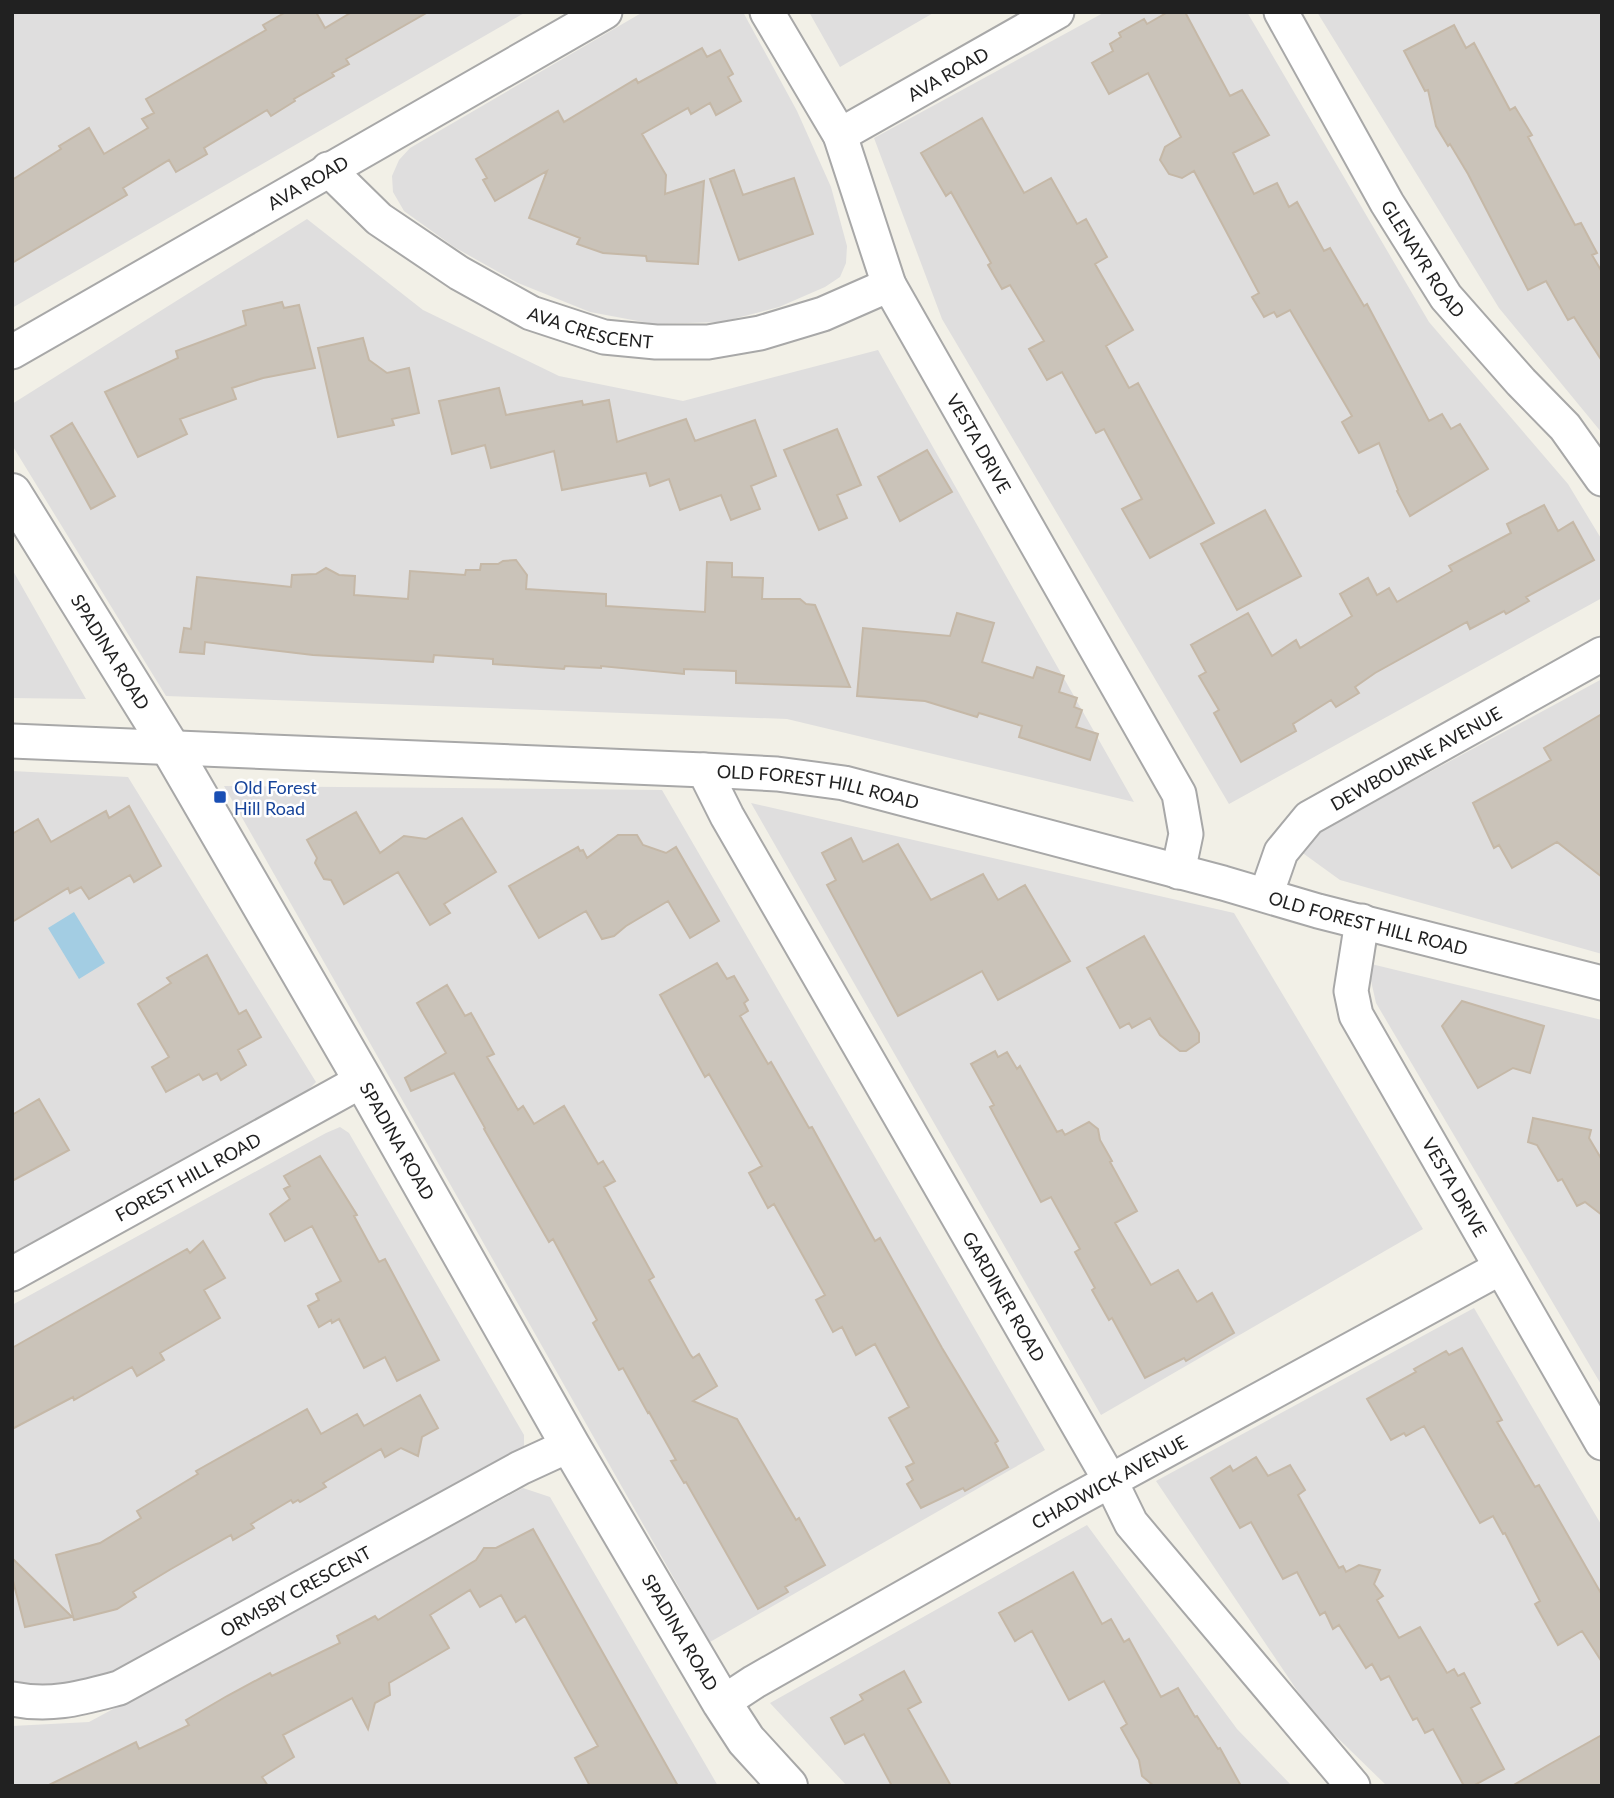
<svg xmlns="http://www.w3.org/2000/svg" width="1614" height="1798" viewBox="0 0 1614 1798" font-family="Lato,sans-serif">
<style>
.residential{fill:#dfdede}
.water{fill:#a3cde3}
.building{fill:#cac3b9;stroke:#c5b8a7;stroke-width:2}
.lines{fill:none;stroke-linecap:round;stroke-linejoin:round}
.minor-casing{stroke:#a8a8a8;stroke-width:37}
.tertiary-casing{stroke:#a8a8a8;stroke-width:42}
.minor{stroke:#fff;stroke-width:33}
.tertiary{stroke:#fff;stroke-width:38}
.transit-dot{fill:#1a4fb4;stroke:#fff;stroke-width:2.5}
.labels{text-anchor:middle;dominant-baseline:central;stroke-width:5;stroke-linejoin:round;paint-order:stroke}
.street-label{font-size:18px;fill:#212121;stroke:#fff}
.transit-label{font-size:18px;fill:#164399;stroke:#fff;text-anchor:start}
</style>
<rect width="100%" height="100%" fill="#f2f0e7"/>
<!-- residential -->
<path class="residential" d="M12 12H526L12 308Z
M643 12H743L797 111 831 187 847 246 846 263 840 277 825 287 779 307 721 322 654 324 590 312 518 283 454 247 404 211 393 192 392 176 399 160 410 148Z
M809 12H935L840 67Z
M1105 12H1247L1429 322 1568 484 1602 540V598L1229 804 942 319 874 138Z
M1317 12H1602V433L1499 308Z
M307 219 423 310 559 376 683 401 878 350 1134 802 787 719 166 696 12 445V404Z
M12 569 86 699 12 698Z
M1602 679V954L1340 880 1293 846Z
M12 771 128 777 316 1082 305 1093 12 1254Z
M224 786 662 790 1045 1450 710 1642Z
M751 803 1234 913 1423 1229 1101 1415Z
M1367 963 1602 1020V1386L1376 1003Z
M340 1127 349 1133 524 1435V1446L512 1456 129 1665 90 1680 43 1686 12 1682V1305L326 1133Z
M1474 1308 1602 1526V1786H1387L1313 1714 1156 1481Z
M523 1488 550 1497 718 1786H12V1726L89 1722Z
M1087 1525 1237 1729 1292 1786H847L770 1703Z"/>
<!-- water -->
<path class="water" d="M74 912 105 963 79 979 48 928Z"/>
<!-- building -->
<path class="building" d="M286 12H316L325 28 352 12H428L346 59 349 64 332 73 334 76 294 99 295 101 271 116 267 110 204 148 207 154 176 172 169 160 123 188 127 195 12 263V180L61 149 59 146 89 128 104 154 148 128 142 119 154 113 146 99 266 30 263 25Z
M1168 12H1185L1230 96 1242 90 1269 135 1233 153 1254 194 1277 183 1289 207 1297 202 1324 251 1330 248 1364 306 1367 304 1429 421 1442 414 1451 429 1460 424 1488 469 1410 516 1397 491 1398 490 1379 443 1359 453 1342 422 1352 416 1290 310 1277 317 1274 312 1264 317 1252 297 1259 293 1194 171 1182 178 1169 174 1160 160 1165 147 1181 137 1148 73 1109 94 1092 63 1113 51 1110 44 1121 37 1119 33 1144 19 1147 24Z
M1454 25 1466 48 1474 43 1510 110 1515 107 1532 135 1528 137 1575 225 1581 223 1597 253 1592 255 1602 272V361L1574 317 1568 320 1546 281 1528 290 1468 174 1450 144 1448 146 1436 126 1428 90 1425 91 1404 51Z
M702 48 707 57 720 50 733 74 728 77 741 101 716 115 710 103 691 114 688 108 642 134 666 175 665 194 704 181 698 264 647 261 646 256 603 253 577 244 580 238 529 218 547 171 495 201 483 180 487 178 476 159 558 111 564 122 636 79 638 83Z
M982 118 1024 193 1051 178 1077 224 1086 219 1107 257 1095 264 1133 330 1106 346 1129 388 1138 383 1214 523 1150 558 1122 509 1142 499 1104 429 1096 433 1062 372 1047 380 1029 349 1044 341 1010 285 1002 289 988 265 991 263 951 192 946 196 921 153Z
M734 170 743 195 794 178 813 234 739 260 710 179Z
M282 302 284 308 299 305 315 368 263 378 232 388 236 399 180 419 187 434 138 457 105 392 178 358 176 351 246 325 243 311Z
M363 338 369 360 387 373 409 368 419 413 392 419 394 425 338 437 318 348Z
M499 388 506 415 582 401 583 405 609 400 617 442 686 419 695 441 755 420 776 476 751 486 760 509 731 520 721 495 680 510 669 479 650 486 646 473 562 490 554 451 491 468 485 445 452 454 439 401Z
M72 423 115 496 91 509 51 436Z
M837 429 861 485 837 495 847 518 819 530 784 450Z
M927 450 952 492 900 521 878 477Z
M1544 505 1558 531 1573 522 1594 560 1526 597 1529 601 1506 614 1504 611 1470 629 1467 622 1375 673 1355 687 1359 693 1336 707 1331 700 1293 724 1296 731 1241 762 1214 713 1219 710 1199 676 1206 672 1191 645 1248 613 1272 656 1296 640 1300 648 1352 616 1340 594 1368 578 1377 595 1389 588 1397 602 1452 571 1449 566 1511 533 1507 524Z
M1265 510 1301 576 1237 610 1201 544Z
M516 560 527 575 526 589 606 594V606L705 612 707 562 732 563V577L763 578 762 599H800L806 604 815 605 850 687 736 683V671L684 669V674L601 666V668L565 666 564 669 493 664V659L434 655 433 662 313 655 205 642 204 654 180 652 184 628 191 629 197 577 291 587 292 575 316 574 326 568 339 575 355 576 354 595 408 599 410 571 465 575 466 570H480L481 564H498L503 561Z
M957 613 994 623 982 662 1033 678 1037 667 1064 676 1059 692 1077 698 1074 707 1082 710 1076 727 1098 734 1090 760 1019 737 1022 726 979 713 977 717 925 701 857 696 863 628 950 636Z
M1602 714V877L1557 842 1512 868 1499 845 1494 848 1473 803 1551 760 1544 748Z
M129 806 161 866 134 882 130 875 89 899 81 887 70 893 68 888 12 922V834L38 819 51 842 106 811 109 818Z
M356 812 380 853 404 836 426 839 462 818 496 872 444 904 450 913 430 925 398 872 344 904 331 880 324 879 315 863 317 858 307 840Z
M618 835H637L643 845 666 853 676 847 719 921 690 938 668 901 626 926 614 936 602 939 586 911 539 938 509 886 578 847 580 851 583 850 587 858Z
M851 838 863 862 898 844 931 900 983 874 998 900 1025 885 1070 961 998 1000 982 971 898 1016 827 885 836 880 822 853Z
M1144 936 1199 1033V1042L1186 1051H1180L1160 1035 1150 1018 1132 1028 1129 1023 1120 1028 1087 968Z
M207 955 239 1014 246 1010 261 1037 238 1050 246 1065 221 1080 217 1073 203 1080 199 1074 166 1092 152 1067 169 1057 138 1004 171 983 167 978Z
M717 963 727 979 734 976 748 1000 744 1003 748 1011 740 1016 768 1064 771 1062 809 1128 812 1127 875 1241 880 1238 942 1348 998 1441 995 1443 1008 1467 965 1491 963 1488 921 1508 907 1484 913 1480 906 1467 914 1463 889 1418 909 1407 875 1344 856 1355 842 1327 833 1332 816 1300 825 1295 774 1204 768 1208 749 1173 762 1166 709 1074 705 1077 660 995Z
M447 985 465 1016 471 1013 494 1054 487 1057 518 1110 523 1106 534 1124 564 1106 598 1164 603 1161 615 1181 604 1187 654 1277 649 1280 690 1354 693 1358 699 1354 717 1386 693 1401 737 1419 796 1520 799 1518 825 1565 785 1587 788 1592 758 1609 686 1482 684 1483 671 1461 676 1460 649 1412 648 1413 623 1368 619 1370 593 1323 597 1320 553 1239 549 1242 484 1129 485 1128 454 1073 411 1091 405 1078 446 1053 417 1003Z
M1462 1001 1544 1026 1530 1073 1513 1068 1478 1088 1442 1026Z
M995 1051 998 1057 1007 1052 1017 1069 1020 1066 1057 1132 1062 1130 1065 1135 1089 1122 1098 1129 1100 1140 1112 1161 1110 1162 1137 1211 1115 1223 1151 1285 1178 1270 1197 1302 1212 1293 1234 1333 1186 1361 1184 1358 1145 1378 1112 1318 1109 1320 1092 1290 1095 1288 1075 1252 1080 1249 1051 1197 1041 1202 990 1107 994 1105 971 1064Z
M39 1099 69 1150 12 1181V1115Z
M1533 1118 1591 1130 1589 1138 1602 1160V1215L1585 1202 1577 1206 1562 1179 1558 1181 1537 1145 1528 1142Z
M320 1156 357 1215 354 1216 379 1262 385 1259 439 1360 397 1381 385 1357 364 1368 339 1319 332 1323 331 1320 319 1327 308 1306 319 1300 316 1294 341 1281 312 1226 285 1241 270 1214 290 1199 284 1189 290 1186 284 1176Z
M203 1241 225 1278 204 1290 220 1318 160 1353 164 1360 137 1376 132 1367 74 1400 73 1397 12 1429V1348L187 1249 190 1253Z
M1462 1348 1502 1420 1497 1422 1535 1487 1539 1485 1602 1595V1662L1582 1631 1558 1645 1535 1604 1540 1601 1505 1533 1503 1534 1493 1516 1480 1523 1424 1426 1406 1436 1404 1433 1391 1440 1367 1399 1416 1372 1414 1369 1446 1351 1449 1355Z
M420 1395 438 1428 422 1437 418 1456 401 1448 385 1457 381 1449 323 1483 326 1487 300 1502 298 1500 293 1503 291 1500 251 1524 254 1528 233 1540 231 1535 171 1569 133 1592 136 1597 117 1609 74 1620 56 1555 100 1543 141 1518 137 1511 198 1474 196 1471 307 1409 321 1434 357 1414 364 1426Z
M1256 1457 1268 1476 1290 1465 1305 1490 1298 1495 1339 1568 1343 1566 1346 1572 1359 1565 1380 1570 1374 1584 1383 1596 1377 1600 1399 1638 1420 1627 1447 1673 1454 1669 1458 1676 1464 1673 1480 1703 1471 1708 1504 1769 1473 1786H1464L1433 1729 1425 1733 1417 1718 1413 1720 1389 1676 1381 1680 1372 1664 1366 1668 1339 1625 1333 1629 1325 1612 1320 1615 1297 1572 1283 1579 1251 1522 1240 1528 1211 1478 1230 1466 1233 1471Z
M533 1529 678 1786H590L575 1758 598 1746 525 1616 516 1622 501 1595 480 1607 470 1590 430 1615 449 1648 389 1683 390 1695 375 1703 368 1729 352 1698 283 1735 294 1757 262 1777 268 1786H47L136 1742 139 1749 189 1725 186 1720 227 1696 270 1673 272 1676 340 1643 337 1636 375 1616 378 1620 476 1560 484 1548H496Z
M12 1558 72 1617 25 1627 12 1577Z
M1073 1572 1102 1624 1111 1619 1124 1642 1129 1639 1161 1697 1178 1688 1195 1717 1197 1716 1218 1749 1220 1748 1241 1786H1154L1142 1776 1139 1760 1121 1728 1127 1724 1104 1681 1069 1700 1032 1631 1015 1641 999 1613Z
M904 1671 921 1702 908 1709 951 1786H892L864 1734 845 1744 831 1718 863 1700 860 1695Z
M1602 1735V1786H1512L1550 1764Z"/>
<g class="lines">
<!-- minor casing -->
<g class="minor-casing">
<g id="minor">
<path id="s1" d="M767 12 840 135 889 285 1179 794 1186 834 1178 872"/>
<path id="s2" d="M1281 12 1387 203 1446 297 1521 382 1565 427 1602 479"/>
<path id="s3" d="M840 135 1057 12"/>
<path id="s4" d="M328 169 379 219 459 273 531 313 604 337 656 342H708L760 333 823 314 889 285"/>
<path id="s5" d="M12 352 605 12"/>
<path id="s6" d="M12 741 704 770 777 774 844 783 1223 883 1318 911 1602 983"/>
<path id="s7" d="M704 770 727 816 1111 1482 1131 1523 1353 1786"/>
<path id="s8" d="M1266 895 1281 852 1309 818 1602 654"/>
<path id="s9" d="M1362 921 1351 991 1356 1015 1602 1443"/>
<path id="s10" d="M12 1274 363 1080"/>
<path id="s11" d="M12 1699C52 1707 81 1698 119 1688L520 1468 570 1445"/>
<path id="s12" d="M722 1703 754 1682 1068 1504 1500 1268"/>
</g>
</g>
<!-- tertiary casing -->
<g class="tertiary-casing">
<g id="tertiary">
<path id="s13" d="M12 493 171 749 363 1080 570 1445 722 1703 746 1740 788 1786"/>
</g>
</g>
<!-- minor -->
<use href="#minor" class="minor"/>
<!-- tertiary -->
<use href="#tertiary" class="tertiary"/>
</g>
<!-- markers -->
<rect class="transit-dot" x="213" y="790" width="14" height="14" rx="3.5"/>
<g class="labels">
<!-- street labels -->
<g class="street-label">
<text stroke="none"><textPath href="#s3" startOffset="124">AVA ROAD</textPath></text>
<text stroke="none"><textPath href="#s5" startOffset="341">AVA ROAD</textPath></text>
<text stroke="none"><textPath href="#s2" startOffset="285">GLENAYR ROAD</textPath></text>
<text stroke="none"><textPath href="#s4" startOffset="312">AVA CRESCENT</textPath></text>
<text stroke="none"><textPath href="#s1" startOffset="483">VESTA DRIVE</textPath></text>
<text stroke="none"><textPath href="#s13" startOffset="187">SPADINA ROAD</textPath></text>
<text stroke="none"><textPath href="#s8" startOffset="212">DEWBOURNE AVENUE</textPath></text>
<text stroke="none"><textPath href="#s6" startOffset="808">OLD FOREST HILL ROAD</textPath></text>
<text stroke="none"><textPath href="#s6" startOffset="1376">OLD FOREST HILL ROAD</textPath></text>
<text stroke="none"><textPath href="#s13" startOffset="754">SPADINA ROAD</textPath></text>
<text stroke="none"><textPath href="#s10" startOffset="201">FOREST HILL ROAD</textPath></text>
<text stroke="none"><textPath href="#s9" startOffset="294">VESTA DRIVE</textPath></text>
<text stroke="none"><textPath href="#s7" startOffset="606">GARDINER ROAD</textPath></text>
<text stroke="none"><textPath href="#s12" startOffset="446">CHADWICK AVENUE</textPath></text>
<text stroke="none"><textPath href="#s11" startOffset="310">ORMSBY CRESCENT</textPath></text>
<text stroke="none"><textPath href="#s13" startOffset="1321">SPADINA ROAD</textPath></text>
</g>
<!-- transit labels -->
<g class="transit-label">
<text x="234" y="787">Old Forest<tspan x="234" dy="21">Hill Road</tspan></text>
</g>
</g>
<!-- border -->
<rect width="1614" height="1798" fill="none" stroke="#212121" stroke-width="28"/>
</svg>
